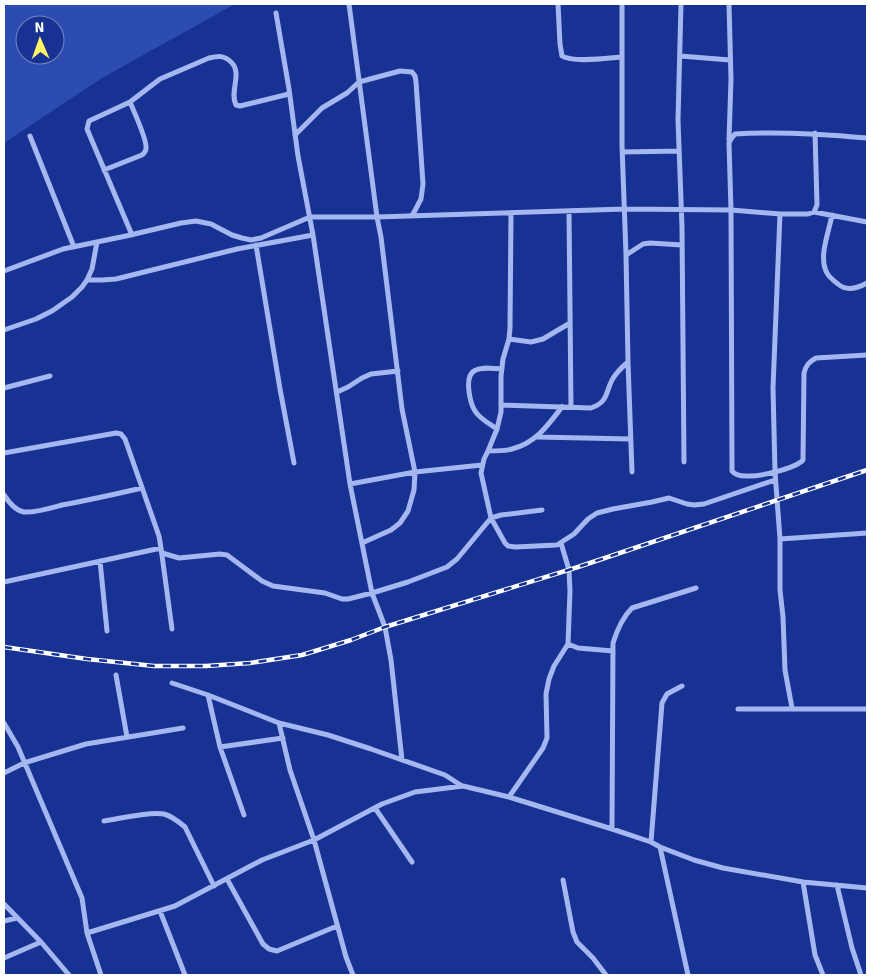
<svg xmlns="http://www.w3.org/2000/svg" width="871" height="979" viewBox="0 0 871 979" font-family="Signika,sans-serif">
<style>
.green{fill:#2d4cb1;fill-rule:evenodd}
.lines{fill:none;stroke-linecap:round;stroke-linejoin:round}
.minor{stroke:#a5b7f0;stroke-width:5}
.rail-casing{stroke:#fff;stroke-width:4.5}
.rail{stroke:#173292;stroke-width:2.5;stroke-dasharray:8;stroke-linecap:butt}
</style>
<rect width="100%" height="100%" fill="#173292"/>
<!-- green -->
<path class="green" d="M4 4H235L102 78 4 143ZM25 25H55V55H25Z"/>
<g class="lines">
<!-- minor -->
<path class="minor" d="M349 4 377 217 381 237 402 409 415 472 414 490 408 511 400 523 391 530 362 543
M558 4 560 44 562 56C573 63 608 58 622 57
M622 4V145L626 255 628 362 632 472
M681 4 678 120 682 227 684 462
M729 4 731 79 729 140
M276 13 289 89 298 156 313 235 350 484 372 593 385 627 391 660 402 760
M680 56 730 60
M295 135 322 108 347 93 359 82 400 71 412 72 415 76 416 82 423 184 421 199 412 216
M30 136 74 247
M867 138C823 134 779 131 735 134L731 139 729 143 731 210 732 471C735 475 740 476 746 476 758 477 795 469 803 460L804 373C806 365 809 362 816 358L867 355
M622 152 679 151
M104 170 142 155C145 152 146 152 146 148 147 139 134 112 130 102
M569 211 571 407
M814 212 867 222
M511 213 510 328 509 339 503 359 501 376V412L497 429 488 451 484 459 481 473 491 518 505 543 508 546 515 547 557 545 574 534 588 519 597 513 613 509 652 502 669 498 687 504 694 505 704 504 775 480
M780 214 773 388 775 472 780 539V590L783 617 785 670 792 708
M832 215C829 232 818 257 827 273 829 277 834 281 838 284 847 292 858 288 867 283
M132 235 87 129 89 121 130 102 160 79 209 58C218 56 224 55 231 62 243 73 229 92 236 105L240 106 289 94
M256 245 280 389 294 463
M626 255 643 244 650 243 682 245
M4 271 63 249 126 236 181 223 196 221 211 224 232 235 242 238 251 240 261 238 310 217H377L625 209 731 210 780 214H808L814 212 817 205 815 133
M87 280H102L116 279 237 249 313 235
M4 330 36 319 52 311 72 297 82 287 87 280 92 269 97 242
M509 339 531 342 543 339 570 323
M4 388 50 376
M337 392 348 387 362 378 371 374 398 371
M501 405 591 408C608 402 605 394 612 380 616 373 622 367 628 362
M497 429C490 424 480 419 475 411 470 403 464 377 474 371 482 366 493 369 502 369
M537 437 631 439
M488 451C496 451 505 451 512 449 536 443 548 425 562 407
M4 453 116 433 121 434 125 439 159 536 161 548
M350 484 415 472 482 465
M4 495C8 501 16 511 24 512 35 513 51 508 62 505 89 500 116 494 142 488
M780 539 867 533
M162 553 179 558 220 554 227 555 262 581 273 586 325 593 342 599H348L372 593 408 582 447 567 457 559 491 518 501 515 542 510
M100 561 107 631
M4 582 161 548 172 629
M568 644 578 648 613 651
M116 675 127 737
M172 683 208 695 279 723 328 735 371 749 445 775 462 786
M208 695 220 747 244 815
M738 709H867
M4 723 18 747 82 898 87 933 101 975
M279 723 290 770 314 840 346 957 353 975
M220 747 283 738
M4 773 24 763 86 744 183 728
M509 797 543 748 547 738 546 694 549 679 554 666 568 644 570 591 569 570 561 543
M375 808 412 862
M104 821C119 819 149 811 164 814 172 816 179 822 185 827L214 886
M612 829 613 643C617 630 622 618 632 608L696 588
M651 842 662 703 667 694 682 686
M660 847 688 975
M227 879 263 944 269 949 277 951 337 926
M563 880 573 932 577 942 593 958 606 975
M803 882 815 955 823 975
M837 885 852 948 861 975
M4 904 41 942 69 975
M160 911 185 975
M4 921 17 918
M87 933 175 906 262 860 314 840 382 804 415 792 463 786 509 797 612 829 651 842 660 847 694 860 723 868 803 882 867 888
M4 958 41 942"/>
<!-- rail casing -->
<g class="rail-casing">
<path id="rail" d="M4 647 87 659 154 666H206L250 663 302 655 351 640 385 627 578 567 867 470"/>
</g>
<!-- rail -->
<use href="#rail" class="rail"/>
</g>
<!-- border -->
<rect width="871" height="979" fill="none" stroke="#ffffff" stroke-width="10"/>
<!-- north arrow -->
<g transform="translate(40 40) rotate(358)"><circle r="24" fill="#173292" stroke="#7484be"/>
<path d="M0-4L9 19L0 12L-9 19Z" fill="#fff465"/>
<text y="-8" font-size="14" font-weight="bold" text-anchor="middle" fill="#ffffff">N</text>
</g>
</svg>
